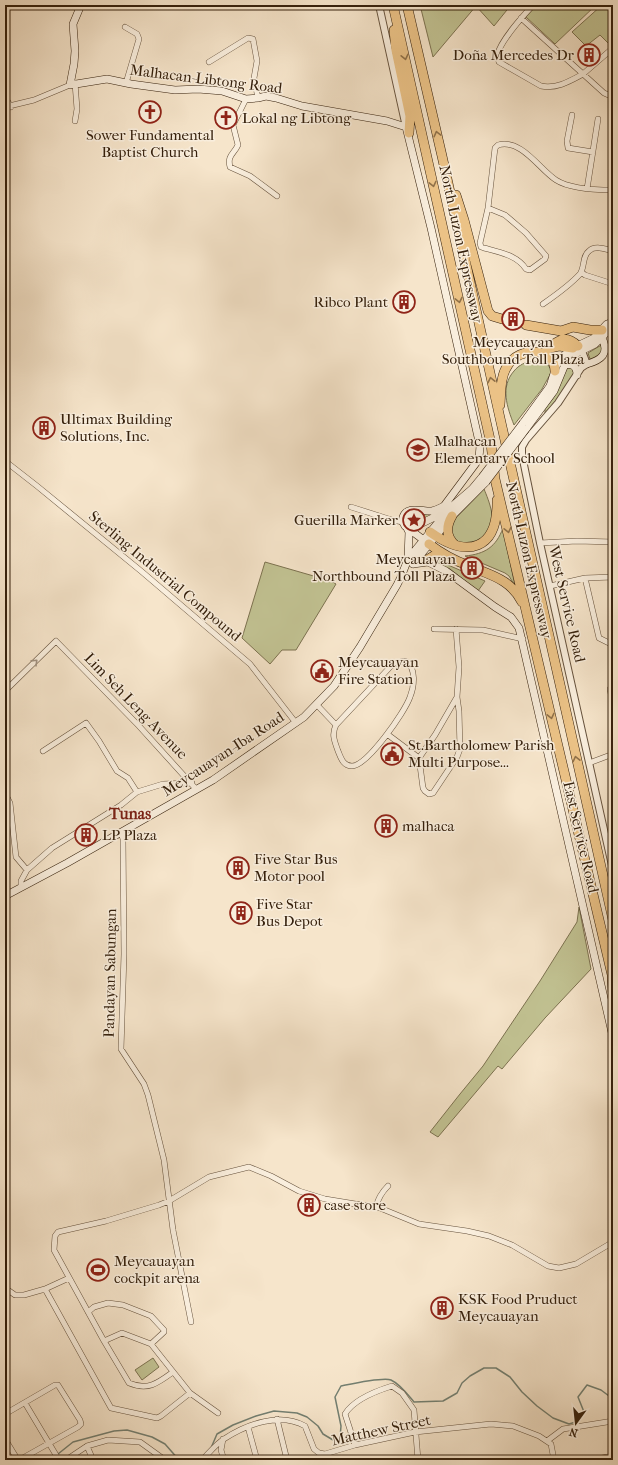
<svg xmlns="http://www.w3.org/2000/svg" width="618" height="1465" viewBox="0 0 618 1465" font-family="'IM FELL French Canon',serif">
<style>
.green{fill:#c2c393;stroke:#7c7250}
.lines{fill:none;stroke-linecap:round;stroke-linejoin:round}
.stream{stroke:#737f71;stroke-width:1.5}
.motorway-tunnel{stroke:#cfbea5;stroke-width:9;stroke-dasharray:9 4.5;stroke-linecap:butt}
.minor-casing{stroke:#65513c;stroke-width:6}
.tertiary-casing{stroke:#65513c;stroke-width:8}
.secondary-casing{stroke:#35200c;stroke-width:8}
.motorway-casing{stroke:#35200c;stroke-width:10}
.minor{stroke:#f9eedd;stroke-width:5}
.tertiary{stroke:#f9eedd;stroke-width:6}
.secondary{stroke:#f9eedd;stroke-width:7}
.motorway{stroke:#ebc286;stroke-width:9}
.secondary-bridge-casing{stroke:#35200c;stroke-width:8;stroke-linecap:butt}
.secondary-bridge{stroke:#f9eedd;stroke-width:7}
.oneway{stroke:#907149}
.oneway2{stroke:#a1917f}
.labels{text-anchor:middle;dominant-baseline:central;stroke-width:3;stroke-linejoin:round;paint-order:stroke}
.poi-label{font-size:15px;fill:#35200c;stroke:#f9eedd;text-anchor:start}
.street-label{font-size:15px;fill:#35200c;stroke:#f9eedd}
.neighbourhood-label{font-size:16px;font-weight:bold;fill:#7a1f14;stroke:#f9eedd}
</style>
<rect width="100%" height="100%" fill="#f6e5cb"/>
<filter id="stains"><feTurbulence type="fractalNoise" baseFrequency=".005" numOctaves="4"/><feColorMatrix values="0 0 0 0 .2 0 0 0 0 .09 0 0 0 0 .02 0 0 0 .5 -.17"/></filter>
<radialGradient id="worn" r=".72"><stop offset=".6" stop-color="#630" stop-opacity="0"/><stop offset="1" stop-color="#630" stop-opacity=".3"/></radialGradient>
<!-- green -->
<path class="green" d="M420 5H511L494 26 476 6 433 57Z
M537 5H596L555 44 526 17Z
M602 5H605L613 14V46L612 47 600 35 586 46 572 32Z
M603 344 602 353 592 360 590 359 588 353Z
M533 361 548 365 552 371 542 389 514 425C507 407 500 387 514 371 519 365 525 362 533 361Z
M569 367 572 368 574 374 559 397 545 413V409L554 397 566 369Z
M484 489C489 501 497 521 489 533 486 537 480 540 477 544H462L454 539 451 530 454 520Z
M412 514H437L411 525 408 522V519Z
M503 528 515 586 509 576 505 573 465 556C485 554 496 547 503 528Z
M436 558 445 562 448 565 485 581 478 591 450 569 437 563Z
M265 562 331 581 336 584 296 650H282L270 664 242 638Z
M579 907 591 969 545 1018 502 1069 498 1066 438 1137 430 1132 460 1094 483 1066 540 981 577 922Z
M153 1358 159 1367 142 1380 135 1370Z"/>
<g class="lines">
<!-- stream -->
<path class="stream" d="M5 20 8 5
M211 1448 217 1434 233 1425 256 1416 274 1411 297 1413 307 1417 318 1426 323 1434 333 1440 340 1438 341 1426 335 1397 341 1386C351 1384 383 1377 391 1380 400 1384 408 1395 414 1402L443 1401 457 1393 462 1383 470 1376 484 1368H496L510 1377 522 1392 537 1406 553 1418 569 1424 579 1421 584 1412 578 1397 587 1385 601 1390 613 1399
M58 1454 73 1442 114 1431 127 1430 152 1437 165 1444 179 1460
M49 1460 54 1457"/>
<!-- motorway-tunnel -->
<path class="motorway-tunnel" d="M502 319 526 325"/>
<!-- minor casing -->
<g class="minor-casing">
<path id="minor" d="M533 5C522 17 500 41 497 56L499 62 541 86C557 89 570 81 583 74L604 93 613 97
M609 5 613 10
M521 18 583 74 613 48
M125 27 137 34 139 39 126 83
M209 62 248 38 253 39 257 61 254 78 258 98
M5 97 11 107
M246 99 233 125 238 145C234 154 227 155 230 167L250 176 277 196
M5 107 34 100 70 85
M572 115 567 141 568 148 593 152
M75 121 77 109 75 83
M587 189 598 119
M488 208 505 215 526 233 546 256 545 259 530 270 526 269C517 255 499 252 484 248L481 247 480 243 488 208 495 148 498 145C521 138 540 170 556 180 570 189 597 190 613 190
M581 272 585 275 613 284
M543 304C556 295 570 285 580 274 585 267 582 256 589 251 595 245 606 249 613 251
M5 461 37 486 141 571 250 664 296 723
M351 507 392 520 403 522
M540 543 577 541 613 542
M585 578 599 638 613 645
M550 586 585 578 613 577
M434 629 483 630 523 639
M405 661C417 667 414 687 410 697 405 712 367 766 352 766 343 766 341 758 338 751 335 742 331 735 336 725L391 666 400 662Z
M613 684 610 689 613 705
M5 691 56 641 139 726 196 789
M317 705 336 725
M387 734 419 758 423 788 425 791 429 794 433 793 457 757 460 749 459 711 457 697 459 667 456 629
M43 751 86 723 99 741 117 771 128 778 137 792
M419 758 435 735 457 697
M589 763 613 754
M5 793 10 803 16 857 27 870
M121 832 123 839 124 954 121 1049 144 1084 148 1095 164 1160 173 1230 191 1322
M21 887V881L27 870 52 848 121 805 137 792 163 784 192 783
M376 1207C378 1198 382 1192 388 1186
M69 1278 45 1289 111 1408 157 1418 161 1416 190 1393
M5 1288 15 1295H24L45 1289
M88 1312 94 1307 108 1303 123 1305 151 1316 164 1330V1332L151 1344
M104 1341 122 1333 151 1344 190 1393 218 1413
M173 1372C158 1383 148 1391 129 1383L104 1341 54 1250 55 1236 58 1232 106 1221 159 1205 169 1201 209 1177 249 1167 271 1176 299 1191 325 1199 380 1208 419 1224 467 1231 489 1236 512 1245 548 1266 559 1268 576 1264 613 1242
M25 1403 59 1460
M5 1414 55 1385H58L80 1420 81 1424 78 1427 21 1459 16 1457 5 1439
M277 1419 287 1460
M248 1427 257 1460
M223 1439 221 1450 224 1460
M547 1441 563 1429 613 1421
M355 1445 345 1414C354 1399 376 1391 392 1386L402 1393 414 1410 418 1460
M87 1446 93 1460
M66 1460 87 1446 108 1440 140 1442 165 1460
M202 1460C209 1453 216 1444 224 1439 247 1424 280 1412 305 1426L314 1449 319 1453 325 1454 355 1445 415 1432 491 1424 513 1426 539 1436 551 1444 554 1460
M460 1460 483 1458 499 1460
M564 1460 602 1458 613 1456"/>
</g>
<!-- tertiary casing -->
<g class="tertiary-casing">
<path id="tertiary" d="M379 5 406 127
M582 351 587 364 581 368 558 403 526 440 522 447V455L540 543 613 870"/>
</g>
<!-- secondary casing -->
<g class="secondary-casing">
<path id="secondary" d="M81 5 73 24 75 51 74 64 70 85 107 79 131 84 175 90 198 89 222 91 246 99 258 98 266 96 276 98 302 106 387 121 406 127 431 228 480 446 479 458 476 463 444 506C440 508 437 510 432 511 423 512 407 505 403 517 402 520 403 523 405 526L429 544
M587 364C601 360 610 354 602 338
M564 365C572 363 577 366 577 375
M523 423 550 386 557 364 561 358 573 348 594 338 607 324 613 322
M526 429 554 391 566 362 573 355 595 344 611 328 613 323
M406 526 412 528 416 526 445 512
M406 526 409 532 408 559
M413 564 428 562 446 571 495 607 511 617 519 628 613 1037
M413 564 452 516 486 482
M5 896 67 863 213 780 304 717 334 686 360 647 397 585 401 577 408 559 450 508 472 489 482 477"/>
</g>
<!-- motorway casing -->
<g class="motorway-casing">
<path id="motorway" d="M393 5 491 444 495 479 613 979
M407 5 442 156 500 418 613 920
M394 30 396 50 410 116 409 133
M456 195 464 220 488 311 492 316 502 319
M526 325 561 331 573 327 590 330H602
M550 348 559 346 573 348
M547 349C559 340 565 334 578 346
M500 405C501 392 500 376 508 365 519 347 554 346 555 371
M452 516C446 526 446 537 455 545
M430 532C468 559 498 550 497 500
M429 544C441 553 453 560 467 565 489 575 510 578 522 602
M425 561 435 555 442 553
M612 976 613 993"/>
</g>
<!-- minor -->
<use href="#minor" class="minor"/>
<!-- tertiary -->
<use href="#tertiary" class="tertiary"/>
<!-- secondary -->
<use href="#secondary" class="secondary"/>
<!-- motorway -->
<use href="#motorway" class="motorway"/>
<!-- secondary-bridge casing -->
<g class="secondary-bridge-casing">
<path id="secondary-bridge" d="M482 477 523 423
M486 482 526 429"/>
</g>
<!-- secondary-bridge -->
<use href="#secondary-bridge" class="secondary-bridge"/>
</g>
<!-- one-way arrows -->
<defs><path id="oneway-chevron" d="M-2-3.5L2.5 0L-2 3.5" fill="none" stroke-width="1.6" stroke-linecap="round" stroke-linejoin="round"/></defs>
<g class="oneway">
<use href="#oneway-chevron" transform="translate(405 57) rotate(77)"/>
<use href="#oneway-chevron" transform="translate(437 134) rotate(-104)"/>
<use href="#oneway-chevron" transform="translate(433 184) rotate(77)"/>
<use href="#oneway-chevron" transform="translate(459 300) rotate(78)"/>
<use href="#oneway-chevron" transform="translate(491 380) rotate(-102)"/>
<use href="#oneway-chevron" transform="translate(508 530) rotate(77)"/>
<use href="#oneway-chevron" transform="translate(551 716) rotate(77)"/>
<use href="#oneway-chevron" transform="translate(576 759) rotate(-103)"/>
</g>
<use class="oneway2" href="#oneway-chevron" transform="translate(35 662) rotate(-44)"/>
<!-- icons -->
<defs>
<g id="building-ring" transform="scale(1.15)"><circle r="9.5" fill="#f9eedd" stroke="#8f2418" stroke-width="1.5"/><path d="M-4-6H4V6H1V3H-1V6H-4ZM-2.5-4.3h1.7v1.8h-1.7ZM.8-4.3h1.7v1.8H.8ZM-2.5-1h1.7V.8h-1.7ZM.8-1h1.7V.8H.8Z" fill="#8f2418"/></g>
<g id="church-ring" transform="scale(1.15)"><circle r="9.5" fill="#f9eedd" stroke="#8f2418" stroke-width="1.5"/><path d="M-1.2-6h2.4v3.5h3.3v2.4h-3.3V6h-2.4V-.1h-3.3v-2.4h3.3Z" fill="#8f2418"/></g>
<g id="school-ring" transform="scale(1.15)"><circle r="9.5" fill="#f9eedd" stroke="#8f2418" stroke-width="1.5"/><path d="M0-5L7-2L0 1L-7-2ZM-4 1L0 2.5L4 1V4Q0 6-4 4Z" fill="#8f2418"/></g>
<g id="sight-ring" transform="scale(1.15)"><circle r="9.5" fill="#f9eedd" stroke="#8f2418" stroke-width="1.5"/><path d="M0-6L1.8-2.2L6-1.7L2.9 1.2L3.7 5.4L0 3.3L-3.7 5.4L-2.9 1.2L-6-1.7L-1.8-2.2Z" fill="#8f2418"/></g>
<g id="civic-ring" transform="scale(1.15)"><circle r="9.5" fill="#f9eedd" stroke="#8f2418" stroke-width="1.5"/><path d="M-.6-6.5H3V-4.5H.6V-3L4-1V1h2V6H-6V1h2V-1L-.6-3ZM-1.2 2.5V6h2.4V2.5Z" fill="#8f2418"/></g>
<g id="stadium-ring" transform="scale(1.15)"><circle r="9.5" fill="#f9eedd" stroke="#8f2418" stroke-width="1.5"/><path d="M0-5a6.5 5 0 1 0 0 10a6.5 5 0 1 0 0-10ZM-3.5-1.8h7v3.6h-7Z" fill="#8f2418"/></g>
</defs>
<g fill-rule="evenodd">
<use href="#building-ring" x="589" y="55"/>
<use href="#church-ring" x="150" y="112"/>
<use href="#church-ring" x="226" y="118"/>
<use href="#building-ring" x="404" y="302"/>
<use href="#building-ring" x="513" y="319"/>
<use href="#building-ring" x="44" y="428"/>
<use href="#school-ring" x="418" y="450"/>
<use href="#sight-ring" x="414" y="520"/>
<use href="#building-ring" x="472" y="568"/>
<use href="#civic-ring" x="322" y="671"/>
<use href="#civic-ring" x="392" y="754"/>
<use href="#building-ring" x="386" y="826"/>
<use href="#building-ring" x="86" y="835"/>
<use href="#building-ring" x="238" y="868"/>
<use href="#building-ring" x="241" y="913"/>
<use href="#building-ring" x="309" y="1205"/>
<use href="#stadium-ring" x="98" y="1270"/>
<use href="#building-ring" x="442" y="1308"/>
</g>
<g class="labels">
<!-- poi labels -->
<g class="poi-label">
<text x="574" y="55" text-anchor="end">Doña Mercedes Dr</text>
<text x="242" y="118">Lokal ng Libtong</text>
<text x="150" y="135" text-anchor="middle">Sower Fundamental<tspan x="150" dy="17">Baptist Church</tspan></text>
<text x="388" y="302" text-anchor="end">Ribco Plant</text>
<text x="513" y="342" text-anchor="middle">Meycauayan<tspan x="513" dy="17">Southbound Toll Plaza</tspan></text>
<text x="60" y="419">Ultimax Building<tspan x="60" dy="17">Solutions, Inc.</tspan></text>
<text x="434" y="441">Malhacan<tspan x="434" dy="17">Elementary School</tspan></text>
<text x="398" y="520" text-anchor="end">Guerilla Marker</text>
<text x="456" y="559" text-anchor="end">Meycauayan<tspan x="456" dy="17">Northbound Toll Plaza</tspan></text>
<text x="338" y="662">Meycauayan<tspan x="338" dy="17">Fire Station</tspan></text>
<text x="408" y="745">St.Bartholomew Parish<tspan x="408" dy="17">Multi Purpose...</tspan></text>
<text x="402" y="826">malhaca</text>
<text x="102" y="835">LP Plaza</text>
<text x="254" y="859">Five Star Bus<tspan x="254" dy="17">Motor pool</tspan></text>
<text x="256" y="904">Five Star<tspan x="256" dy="17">Bus Depot</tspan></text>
<text x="324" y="1205">case store</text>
<text x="114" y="1261">Meycauayan<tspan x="114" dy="17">cockpit arena</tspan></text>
<text x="458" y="1299">KSK Food Pruduct<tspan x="458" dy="17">Meycauayan</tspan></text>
</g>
<!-- street labels -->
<g class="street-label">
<text transform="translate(206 79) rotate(7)">Malhacan-Libtong Road</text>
<text transform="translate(461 244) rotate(78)">North Luzon Expressway</text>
<text transform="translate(529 560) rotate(77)">North Luzon Expressway</text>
<text transform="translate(165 576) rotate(40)">Sterling Industrial Compound</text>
<text transform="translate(567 604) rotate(77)">West Service Road</text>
<text transform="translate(136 706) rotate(46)">Lim Seh Leng Avenue</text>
<text transform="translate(223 754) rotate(-33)">Meycauayan-Iba Road</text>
<text transform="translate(581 837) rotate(77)">East Service Road</text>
<text transform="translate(110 973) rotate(-89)">Pandayan Sabungan</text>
<text transform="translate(381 1430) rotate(-12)">Matthew Street</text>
</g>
<!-- neighbourhood labels -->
<g class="neighbourhood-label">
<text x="130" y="813">Tunas</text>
</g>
</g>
<!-- margin -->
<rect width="618" height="1465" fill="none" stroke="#f6e5cb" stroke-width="20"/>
<rect x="6" y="6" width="606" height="1453" fill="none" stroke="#35200c" stroke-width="2"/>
<rect x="10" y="10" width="598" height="1445" fill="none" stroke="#35200c"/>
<!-- north arrow -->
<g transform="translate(576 1423) rotate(195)" stroke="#f9eedd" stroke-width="3" paint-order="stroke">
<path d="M0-3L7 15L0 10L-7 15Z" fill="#35200c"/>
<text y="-6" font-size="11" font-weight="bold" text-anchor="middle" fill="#35200c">N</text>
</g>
<rect width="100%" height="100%" filter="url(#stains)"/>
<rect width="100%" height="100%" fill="url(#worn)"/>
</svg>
